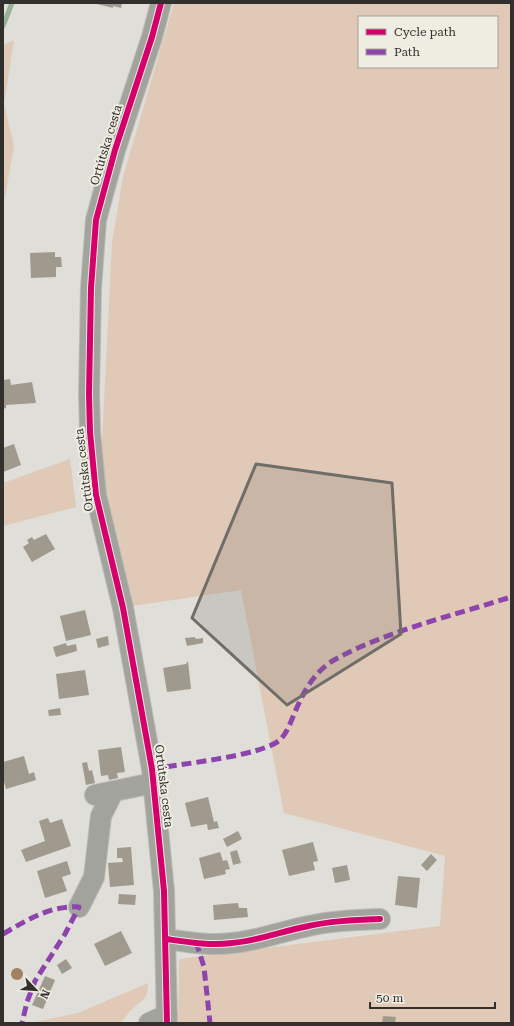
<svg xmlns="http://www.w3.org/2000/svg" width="514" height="1026" viewBox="0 0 514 1026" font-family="'Roboto Serif',serif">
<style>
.green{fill:#e1c9b7;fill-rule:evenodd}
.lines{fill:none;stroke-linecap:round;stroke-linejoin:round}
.stream{stroke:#96b398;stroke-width:5}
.building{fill:#a09a8e}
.minor-casing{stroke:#bbbab6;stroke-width:22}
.minor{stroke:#a1a39c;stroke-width:20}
.quiet{stroke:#8e44ad;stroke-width:5;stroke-dasharray:10 5;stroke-linecap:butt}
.cycleway-casing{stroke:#efede2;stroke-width:8}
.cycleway{stroke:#d6006c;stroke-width:6}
.tree{fill:#a18161}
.marked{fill:#6e6d68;fill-opacity:0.2;stroke:#6e6d68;stroke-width:3;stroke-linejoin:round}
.labels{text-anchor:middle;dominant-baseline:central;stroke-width:4;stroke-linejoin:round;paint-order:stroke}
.street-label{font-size:12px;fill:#31302c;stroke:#efede2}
</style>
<rect width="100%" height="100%" fill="#dfded8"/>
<!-- green -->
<path class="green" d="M174 3H511V1023H178L179 959 440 926 445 856 284 813 241 590 132 606 107 499 101 462 112 242 123 177ZM359 17H497V67H359Z
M14 40 4 104 14 146 5 197 3 201V45Z
M70 459 76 507 3 526V483Z
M148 983C148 1001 142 999 131 1010 127 1014 124 1019 121 1023H31L78 1013Z"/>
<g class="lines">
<!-- stream -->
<path class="stream" d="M3 26 12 3"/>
</g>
<!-- building -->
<path class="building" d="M93 3H122L121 8 113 6V8Z
M55 252V257H61L62 267H56V277L31 278 30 253Z
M10 379 11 385 32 382 36 403 6 405V408L3 409V380Z
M14 444 21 465 3 472V448Z
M46 534 55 549 32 562 23 547 29 543 27 540 32 537 34 540Z
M85 610 91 635 66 641 60 616Z
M108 636 109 645 98 648 96 639Z
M195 637 196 639 203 638V643L187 646 185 638Z
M66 643 67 646 76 644 77 651 56 657 53 647Z
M188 661 191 689 167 692 163 668 186 664Z
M85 670 89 695 59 699 56 674Z
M60 708 61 715 49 716 48 710Z
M121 747 125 772 117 773 118 778 109 780 108 775 101 776 98 750Z
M24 756 29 774 34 772 36 780 6 789 3 778V762Z
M87 762 89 771 92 770 95 783 86 785 82 763Z
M208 797 214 822 217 821 219 828 208 830 207 824 191 827 185 803Z
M48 818 50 823 62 819 71 846 26 862 21 850 45 841 39 821Z
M238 831 242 839 227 847 223 839Z
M313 842 318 861 313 862 315 870 289 876 282 850Z
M131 847 134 885 110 887 108 863 123 862 122 858H117V848Z
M237 850 241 863 233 865 230 852Z
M220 852 223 861 227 860 230 869 225 870 226 874 204 879 199 858Z
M431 854 437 860 427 871 421 865Z
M67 861 71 874 62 877 67 891 45 898 37 871Z
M347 865 350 880 335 883 332 868Z
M398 876 420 878 417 908 395 905Z
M119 894 136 895 135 905 118 904Z
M238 903 239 908H247L248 917 214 920 213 905Z
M121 931 132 953 105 966 94 944Z
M66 959 72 968 62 974 57 965Z
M45 976 55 980 43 1009 32 1005Z
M383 1016 396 1017 395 1023H382Z"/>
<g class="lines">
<!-- minor casing -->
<g class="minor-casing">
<path id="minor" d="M161 3 152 37 115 150 96 220 91 288 89 394 90 432 96 495 123 608 152 769 164 891 167 1023
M95 795 153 783
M79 907 94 877 101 816 113 792
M166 939C187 942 210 946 232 943 257 941 280 932 304 927 329 921 354 920 380 919
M149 1023 167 1015"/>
</g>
<!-- minor -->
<use href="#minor" class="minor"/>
<!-- quiet -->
<path class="quiet" d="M152 769C179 764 264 756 281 739 288 731 291 721 295 712 304 691 314 672 334 660 386 631 455 615 511 597
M3 934C27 920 51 905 79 907L65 934 35 981 27 1002 22 1023
M196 942 204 967 210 1023"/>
<!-- cycleway casing -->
<g class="cycleway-casing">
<path id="cycleway" d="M161 3 152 37 115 150 96 220 91 288 89 394 90 432 96 495 123 608 152 769 164 891 167 1023
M166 939C187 942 210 946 232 943 257 941 280 932 304 927 329 921 354 920 380 919"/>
</g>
<!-- cycleway -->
<use href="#cycleway" class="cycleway"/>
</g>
<!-- trees -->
<circle class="tree" cx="17" cy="974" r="6"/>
<!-- marked area -->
<path class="marked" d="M256 464 392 483 401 634 287 705 192 618Z"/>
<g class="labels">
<!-- street labels -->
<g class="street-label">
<text transform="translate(106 145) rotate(-73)">Ortútska cesta</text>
<text transform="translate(84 470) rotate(-97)">Ortútska cesta</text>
<text transform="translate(164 786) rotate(83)">Ortútska cesta</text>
</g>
</g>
<!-- border -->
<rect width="514" height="1026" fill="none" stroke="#31302c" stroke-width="8"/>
<!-- legend -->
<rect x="358" y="16" width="140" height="52" fill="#efede2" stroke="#a3a199"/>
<rect x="366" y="29" width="20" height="6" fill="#d6006c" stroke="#a3a199"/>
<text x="394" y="36" font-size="12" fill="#31302c">Cycle path</text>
<rect x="366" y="49" width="20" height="6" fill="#8e44ad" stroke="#a3a199"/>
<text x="394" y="56" font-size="12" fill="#31302c">Path</text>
<!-- north arrow -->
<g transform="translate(36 990) rotate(115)" stroke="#efede2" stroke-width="3" paint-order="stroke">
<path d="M0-3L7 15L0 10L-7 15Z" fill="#31302c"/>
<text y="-6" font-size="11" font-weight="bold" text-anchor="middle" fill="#31302c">N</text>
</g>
<!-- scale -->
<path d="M370 1002v6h125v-6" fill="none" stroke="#31302c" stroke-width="2"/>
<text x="376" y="1002" font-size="12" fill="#31302c" stroke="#efede2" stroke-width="3" paint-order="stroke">50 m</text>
</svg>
